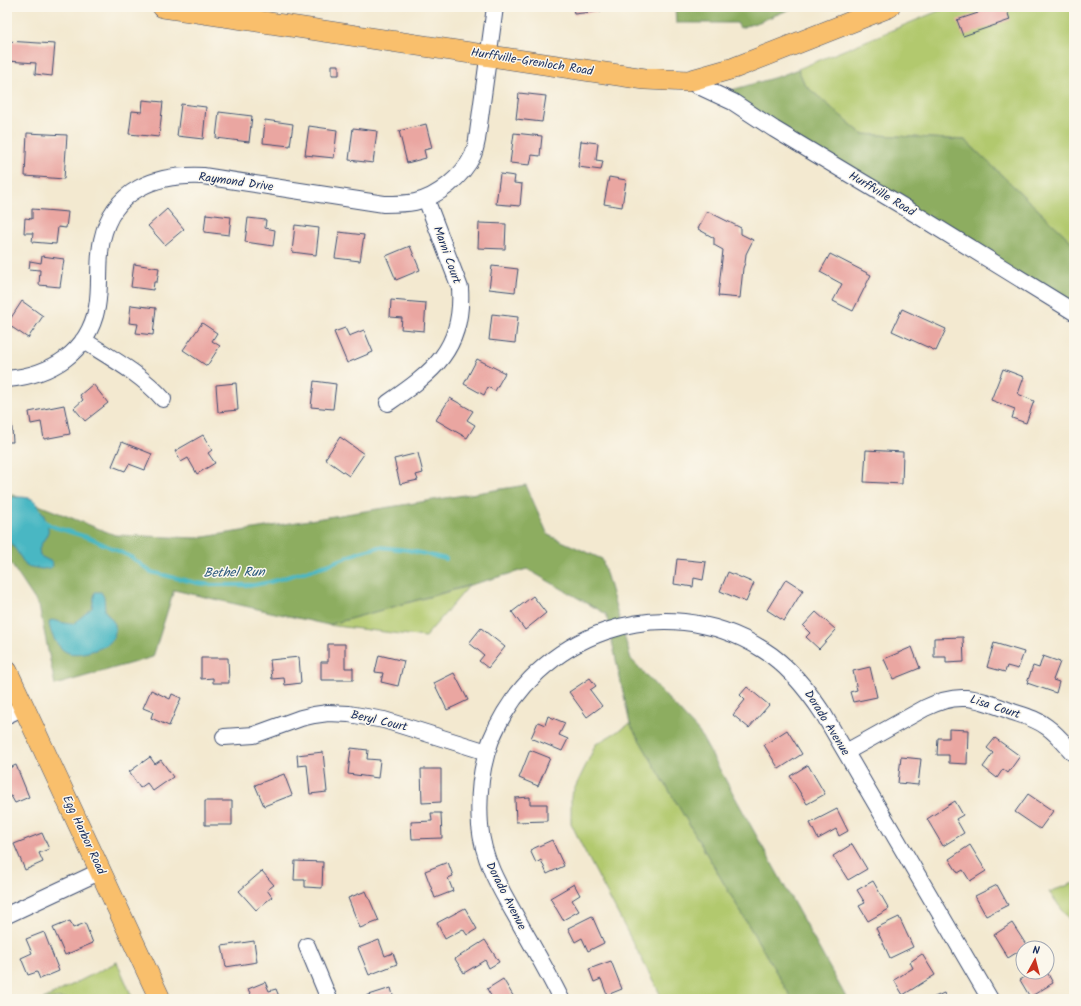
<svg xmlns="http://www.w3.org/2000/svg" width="1081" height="1006" viewBox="0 0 1081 1006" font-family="Kalam,sans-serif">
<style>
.green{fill:#b2c96e;stroke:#667c66}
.forest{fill:#8dad61;stroke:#546e60}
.water{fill:#49b7c3;stroke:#327390}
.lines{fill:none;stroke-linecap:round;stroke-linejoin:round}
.stream{stroke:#49b7c3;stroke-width:4}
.building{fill:#eaa6a1}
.minor-casing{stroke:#3b4b6f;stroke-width:18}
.major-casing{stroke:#3b4b6f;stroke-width:22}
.minor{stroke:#fff;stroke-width:16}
.major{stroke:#f9bf6c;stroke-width:21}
.labels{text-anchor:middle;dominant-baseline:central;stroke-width:3;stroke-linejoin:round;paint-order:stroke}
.street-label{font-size:12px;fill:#1b2f5e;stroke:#fbf7ec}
.water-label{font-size:13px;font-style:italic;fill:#29587c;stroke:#fbf7ec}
</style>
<rect width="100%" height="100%" fill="#fbf7ec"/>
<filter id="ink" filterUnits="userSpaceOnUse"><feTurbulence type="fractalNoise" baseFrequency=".025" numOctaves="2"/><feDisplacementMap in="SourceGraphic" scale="8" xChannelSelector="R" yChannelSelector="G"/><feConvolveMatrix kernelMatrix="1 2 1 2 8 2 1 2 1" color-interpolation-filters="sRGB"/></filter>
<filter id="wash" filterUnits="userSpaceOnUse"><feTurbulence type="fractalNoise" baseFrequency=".012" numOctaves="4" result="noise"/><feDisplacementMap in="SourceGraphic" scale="16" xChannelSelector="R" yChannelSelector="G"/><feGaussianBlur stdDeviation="0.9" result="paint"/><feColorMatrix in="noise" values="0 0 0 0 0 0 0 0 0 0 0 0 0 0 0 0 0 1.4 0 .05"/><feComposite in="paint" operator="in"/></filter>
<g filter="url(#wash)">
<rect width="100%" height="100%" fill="#f3e9d0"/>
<!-- green -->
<path class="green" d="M948 7H1074V244L965 140 862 134 805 85 798 69Z
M469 586 425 637 328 625Z
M630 724 792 999H661L660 994 582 846 571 823V796L596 744Z
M1074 883V926L1049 892Z
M117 962 133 999H43L50 996Z"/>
<!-- forest -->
<path class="forest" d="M675 7H795L759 22 740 28 737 23H676Z
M798 69 805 85 862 134 965 140 1074 244V315L718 94 780 76Z
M526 485 548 535 602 559 631 659 699 732 847 999H792L630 724 606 614 527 569 328 625 174 590 153 657 55 685 39 606 7 558V490L8 493 115 535 198 538Z"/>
<!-- water -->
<path class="water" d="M16 497C21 497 27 497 32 499 38 502 50 525 48 532 46 538 41 543 39 549L40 556 52 562 53 566 50 568 42 569 26 566 16 550 7 538V498Z
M95 592H101L104 597 105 611 115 624C115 628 115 633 114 637 110 648 80 656 69 653 58 650 50 633 49 623L51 620C59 621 64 624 73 624L92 608Z"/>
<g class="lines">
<!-- stream -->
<path class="stream" d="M43 521 54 527 90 538 131 557 151 572 197 583 213 585H254L270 582 327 565 360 552 379 547 408 550 446 559"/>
</g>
<g id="blocks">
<!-- building -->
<path class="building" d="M573 7H600L601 11 574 14Z
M976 7H1006L1010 20 963 36 957 20 978 13Z
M7 41 55 44 52 76 35 74 36 63 7 61Z
M332 65H339V75H332Z
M519 93 546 96 542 122 516 119Z
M143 100 163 102 159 137 129 134 132 111 142 112Z
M181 104 206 107 203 139 177 136Z
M219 112 252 116 249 142 216 138Z
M265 120 293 124 290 146 263 143Z
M426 124 432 148 424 150 426 158 407 163 399 131Z
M309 126 337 130 334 158 305 155Z
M353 128 377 131 373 163 349 160Z
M27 133 67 135 64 179 25 176Z
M514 133 542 136 540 156 532 155 530 165 510 163Z
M581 141 598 143 596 160 603 161 601 170 578 167Z
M500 174 515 176 514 183 522 184 520 206 496 204Z
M609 177 626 180 622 207 604 204Z
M32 209 68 212 66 228 58 227 56 244 32 242 33 233H24L25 218 32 219Z
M167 209 184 229 165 245 148 226Z
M707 211 741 228V234L753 240 746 254 745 263 743 268 740 298 718 296 723 250 714 245V238L698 229Z
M206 214 231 217 229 235 204 232Z
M248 218 266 220 265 228 275 230 273 246 245 242Z
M479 223 506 224 505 249 478 248Z
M295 225 319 228 316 255 292 252Z
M339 232 364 235 360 261 335 258Z
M410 246 420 270 396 280 386 256Z
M830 254 871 275 853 311 833 301 842 284 820 272Z
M42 256 64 259 60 287 39 285 40 270 29 269 30 261 41 263Z
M134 264 159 268 157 282H154L153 290 131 287Z
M492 266 518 269 515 292 489 289Z
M391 300 426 303 424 331 401 329 402 318 390 317Z
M22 301 43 316 28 338 7 324Z
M131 305 156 308 153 335 136 333 138 324 129 323Z
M902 309 946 329 936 351 892 331Z
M492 314 518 317 515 343 489 340Z
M202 323 217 333 212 341 220 346 207 366 183 350Z
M345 328 349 336 364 330 373 352 347 363 334 332Z
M477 359 505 373 495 391 488 387 484 395 464 384Z
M1003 369 1024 377 1018 394 1034 401 1026 423 1012 418 1015 409 991 400Z
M314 381 336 384 333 409 311 407Z
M236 383 238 410 218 412 216 385Z
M93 384 108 403 85 421 74 408 83 400 80 395Z
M450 398 473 411 467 420 475 425 467 438 436 420Z
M64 405 70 434 44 439 41 422 31 424 29 412Z
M7 416H11L13 442H7Z
M203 435 212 450 208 453 215 463 197 474 188 458 181 462 175 451Z
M340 437 364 454 349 476 325 459Z
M122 442 152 454 145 470 129 464 125 471 112 466Z
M866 450 903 452 902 484 864 482Z
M418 453 423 473 416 475 418 480 400 484 394 459Z
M677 559 706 562 703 580 694 578 693 587 674 584Z
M728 572 754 583 746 602 720 591Z
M786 579 803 590 784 621 767 610Z
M533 596 546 613 525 630 512 612Z
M816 612 836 630 819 649 806 637 810 633 803 626Z
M481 628 505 647 488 668 479 661 484 655 469 643Z
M963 637 964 662 946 663V657H934V638Z
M994 643 1024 652 1018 669 1007 666 1005 672 987 667Z
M328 644H345V668H353V680H321V662H328Z
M912 647 920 668 893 679 884 659Z
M379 655 404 661 398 686 381 682 383 673 375 672Z
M1043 656 1060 662 1053 680 1059 682 1056 693 1027 683 1033 666 1039 668Z
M299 657 301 683 285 685 284 678 272 679 270 660Z
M201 658H228L229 683H213V678L201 679Z
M870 667 877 697 853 702 850 692 857 690 853 671Z
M454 673 468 700 447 710 434 683Z
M590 678 596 686 590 690 602 706 587 717 569 692Z
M747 687 769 705 749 728 733 715 745 700 740 695Z
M151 690 170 699 172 694 181 698 169 726 151 718 153 712 143 708Z
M548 716 565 723 559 735 568 739 562 751 531 738 538 722 545 725Z
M949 729 968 730 967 764 949 763V755H937L938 738H949Z
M787 730 802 754 779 769 764 745Z
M995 738 1020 756 1008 773 1003 769 997 778 983 767 993 753 987 748Z
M351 748 368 750 367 759 380 760 378 778 348 774Z
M530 750 550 758 538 786 519 778Z
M323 752 327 792 310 794 307 765 298 766 297 755Z
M150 757 155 764 161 760 173 777 153 791 147 783 140 788 129 772Z
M901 757 921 759 918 785 898 783Z
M16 765 29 797 15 803 11 796 7 797V769Z
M808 765 825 794 807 804 790 776Z
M421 769H441V802L422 803Z
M284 774 292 795 264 806 255 785Z
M1028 794 1053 811 1040 829 1015 812Z
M530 797V804H547V821L516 822 515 798Z
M205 801H232V825H205Z
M955 801 963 815 956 819 964 833 943 846 927 819Z
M837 809 848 831 839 836 836 829 818 839 810 823Z
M431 813H441L442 838 412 839 411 822 432 821Z
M42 833 49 849 39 853 43 862 25 870 14 844Z
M552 840 564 866 547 874 541 860 536 863 530 850Z
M852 844 867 869 848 880 833 856Z
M970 845 986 871 970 881 963 870 958 873 949 859Z
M295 861 323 862 322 888 305 887V880H294Z
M448 862 453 876 448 878 453 891 435 898 425 871Z
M262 871 274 885 267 890 272 897 256 910 239 891Z
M873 881 889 909 868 921 859 906 865 903 857 890Z
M574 884 580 895 572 900 579 911 563 920 550 898Z
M997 885 1008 905 986 916 975 896Z
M366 891 379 921 360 928 348 898Z
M465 908 477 929 467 935 463 929 445 939 437 923Z
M592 916 604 943 588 951 582 938 575 942 568 928Z
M899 917 913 947 890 958 876 928Z
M70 921 73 928 85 923 93 943 65 955 53 928Z
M1012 923 1027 946 1008 958 994 935Z
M44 932 59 971 40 979 37 972 28 975 21 958 32 953 26 939Z
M379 940 385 956 393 953 397 964 369 975 358 948Z
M485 940 499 962 489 968 485 960 464 973 455 959Z
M254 941 257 962 226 967 222 946Z
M922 954 935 975 903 995 894 980 913 968 910 962Z
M611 961 622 989 607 995 601 979 594 982 589 969Z
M1029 972H1047L1053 983 1030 997 1020 980 1030 974Z
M503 979 515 999H493L487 989Z
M265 982 269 991 276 989 280 999H241L251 995 248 989Z
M391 988 394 999H367L366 996Z
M944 993 947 999H930Z"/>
</g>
</g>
<g filter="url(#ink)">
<use href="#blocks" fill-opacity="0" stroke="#3b4b6f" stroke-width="1"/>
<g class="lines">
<!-- minor casing -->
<g class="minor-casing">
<path id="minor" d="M688 81 733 102 774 129 904 207 1074 312
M83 340C111 358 141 374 163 399
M7 379C51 375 88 353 97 307 101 285 97 261 102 240 113 189 156 174 203 176L384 204C394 204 405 204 415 202 438 197 463 176 473 155 475 150 476 145 477 140L495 7
M388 403C433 372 464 349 460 288L426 199
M7 715 24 707
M224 737 254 735 301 718 314 715 328 713 349 714 384 720 487 752
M846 752 925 708C961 690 978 699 1013 712 1025 716 1037 719 1047 727 1057 734 1065 744 1073 753
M7 915 101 871
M307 946 329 999
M561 999C547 970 530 942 514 913 498 885 483 859 480 826 478 798 481 766 491 740 535 633 663 587 762 649 788 665 807 689 824 715L990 999"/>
</g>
<!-- major casing -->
<g class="major-casing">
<path id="major" d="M163 7 645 79 688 81 734 68 889 7
M7 671 160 999"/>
</g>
<!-- minor -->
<use href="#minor" class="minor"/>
<!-- major -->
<use href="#major" class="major"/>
</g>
</g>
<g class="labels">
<!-- street labels -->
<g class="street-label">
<text transform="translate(532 62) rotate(9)">Hurffville-Grenloch Road</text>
<text transform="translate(236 182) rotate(8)">Raymond Drive</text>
<text transform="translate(882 194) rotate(31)">Hurffville Road</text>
<text transform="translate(447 255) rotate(70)">Marni Court</text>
<text transform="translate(995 707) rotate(18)">Lisa Court</text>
<text transform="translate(379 721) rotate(13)">Beryl Court</text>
<text transform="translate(827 723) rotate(58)">Dorado Avenue</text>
<text transform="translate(84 835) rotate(65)">Egg Harbor Road</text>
<text transform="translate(506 896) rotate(63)">Dorado Avenue</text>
</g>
<!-- water labels -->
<g class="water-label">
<text transform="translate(234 573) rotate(-1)">Bethel Run</text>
</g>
</g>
<!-- margin -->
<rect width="1081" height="1006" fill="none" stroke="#fbf7ec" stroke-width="24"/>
<!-- north arrow -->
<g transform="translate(1035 960) rotate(7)"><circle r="19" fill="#fbf7ec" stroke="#a1a7b3"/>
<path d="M0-3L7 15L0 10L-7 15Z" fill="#c8321e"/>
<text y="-6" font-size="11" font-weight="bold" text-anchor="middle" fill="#1b2f5e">N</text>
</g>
</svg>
